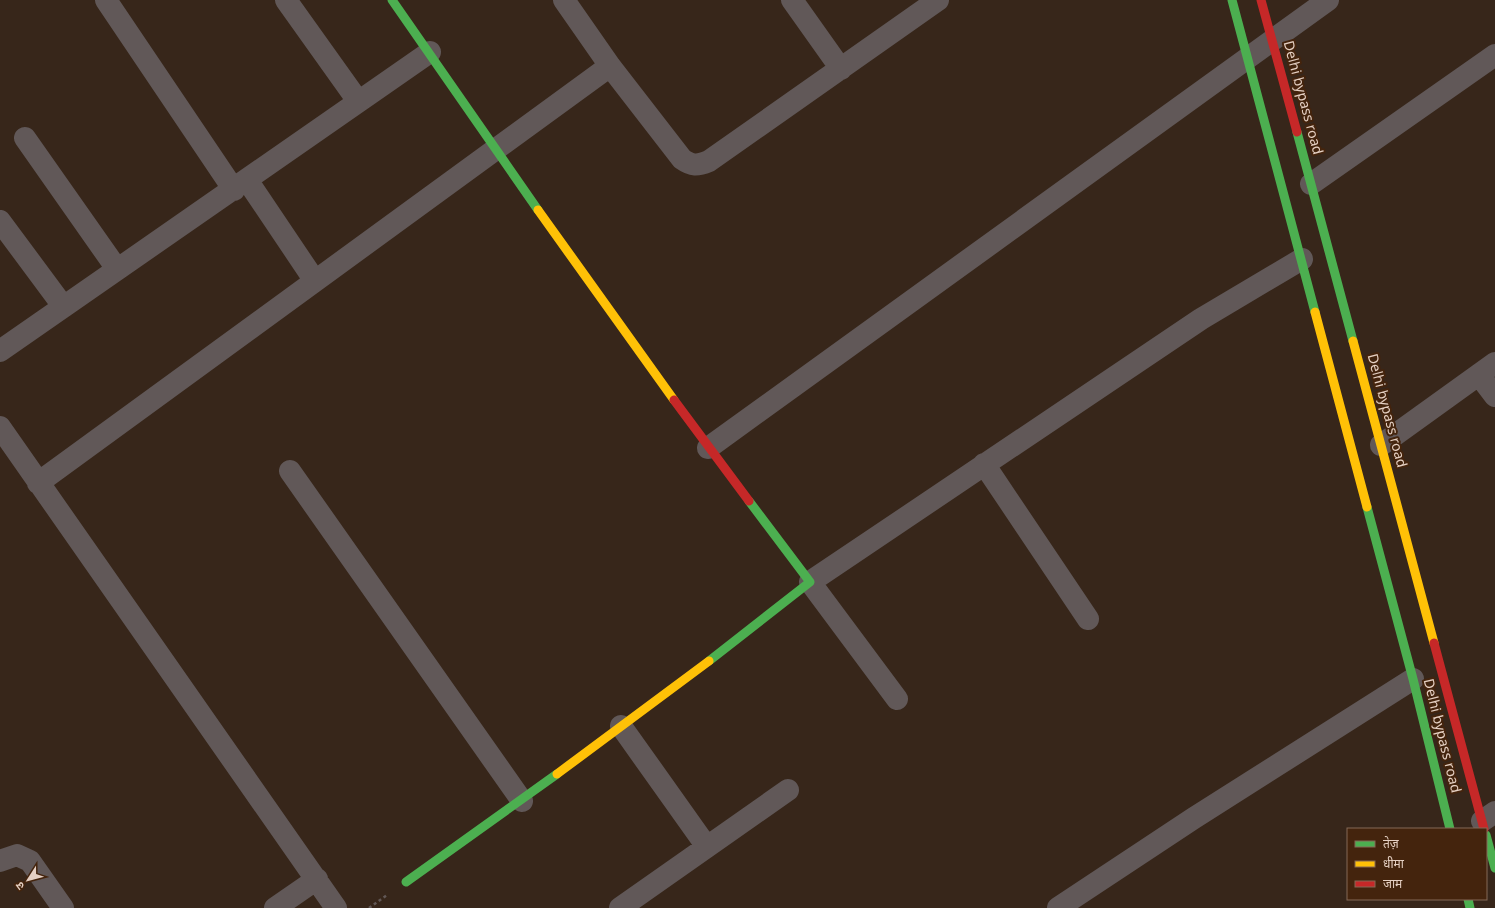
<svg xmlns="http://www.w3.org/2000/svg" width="1495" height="908" viewBox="0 0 1495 908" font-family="Georgia,'Noto Sans Devanagari',serif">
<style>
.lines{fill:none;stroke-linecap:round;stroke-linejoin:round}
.path{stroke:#625856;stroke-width:2.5;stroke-dasharray:3 3;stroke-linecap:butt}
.street{stroke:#615858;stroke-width:22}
.fast{stroke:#4caf50;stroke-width:9}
.slow{stroke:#ffc107;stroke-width:9}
.jam{stroke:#c62828;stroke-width:9}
.labels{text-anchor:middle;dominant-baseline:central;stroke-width:4;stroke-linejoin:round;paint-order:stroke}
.street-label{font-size:14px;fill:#e5d0c3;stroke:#44240d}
</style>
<rect width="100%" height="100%" fill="#37261a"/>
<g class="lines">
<!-- path -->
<path class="path" d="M369 908 387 895"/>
<!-- street -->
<path class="street" d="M106 0 234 190
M286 0 358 101
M564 0 610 66 682 159C692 166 697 166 709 161L938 0
M792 0 841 69
M25 138 117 269
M247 180 315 281
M1311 184 1495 55
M0 221 63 306
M0 351 430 52
M1479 375 1495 396
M0 427 336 908
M1381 445 1495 363
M708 448 1328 0
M984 464 1088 619
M290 471 522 801
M38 483 610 66
M897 699 810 582 1201 319 1302 259
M621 726 707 847
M1482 821 1495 812
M0 861 17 855 30 861 63 908
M275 908 317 879
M620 908 788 790
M1058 908 1194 818 1413 679"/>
<!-- fast -->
<path class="fast" d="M392 0 538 210
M1232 0 1315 312
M1297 132 1353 341
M1367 507 1413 679 1450 829
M709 661 810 582 749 501
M1486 835 1495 868
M406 882 557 774
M1468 899 1470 908"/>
<!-- slow -->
<path class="slow" d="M538 210 674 400
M1315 312 1367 507
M1353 341 1434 643
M557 774 709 661"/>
<!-- jam -->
<path class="jam" d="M1261 0 1297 132
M674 400 749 501
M1434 643 1484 829"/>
</g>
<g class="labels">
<!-- street labels -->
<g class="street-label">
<text transform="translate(1302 98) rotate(75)">Delhi bypass road</text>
<text transform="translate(1386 411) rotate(75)">Delhi bypass road</text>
<text transform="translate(1441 736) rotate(76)">Delhi bypass road</text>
</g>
</g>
<!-- legend -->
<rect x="1347" y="828" width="140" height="72" fill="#44240d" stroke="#846956"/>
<rect x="1355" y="841" width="20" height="6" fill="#4caf50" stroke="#846956"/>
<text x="1383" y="848" font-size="12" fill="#e5d0c3">तेज़</text>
<rect x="1355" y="861" width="20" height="6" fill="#ffc107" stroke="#846956"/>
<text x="1383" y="868" font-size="12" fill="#e5d0c3">धीमा</text>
<rect x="1355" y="881" width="20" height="6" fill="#c62828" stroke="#846956"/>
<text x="1383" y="888" font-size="12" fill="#e5d0c3">जाम</text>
<!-- north arrow -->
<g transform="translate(28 880) rotate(234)" stroke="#44240d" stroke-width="3" paint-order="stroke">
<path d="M0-3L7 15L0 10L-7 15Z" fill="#e5d0c3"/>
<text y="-6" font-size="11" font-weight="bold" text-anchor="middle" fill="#e5d0c3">उ</text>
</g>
</svg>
